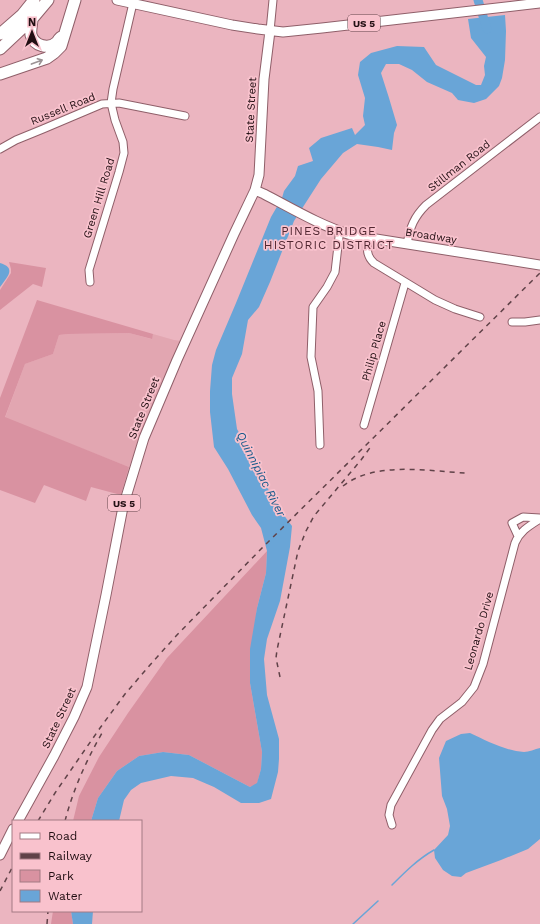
<svg xmlns="http://www.w3.org/2000/svg" width="540" height="924" viewBox="0 0 540 924" font-family="'Work Sans',sans-serif">
<style>
.built{fill:#e2a6b1}
.green{fill:#d992a1}
.water{fill:#69a5d7}
.lines{fill:none;stroke-linecap:round;stroke-linejoin:round}
.stream{stroke:#69a5d7;stroke-width:1.5}
.river{stroke:#69a5d7;stroke-width:9}
.minor-casing{stroke:#8f5f69;stroke-width:9}
.major-casing{stroke:#8f5f69;stroke-width:11}
.highway-casing{stroke:#8f5f69;stroke-width:13}
.minor{stroke:#fff;stroke-width:7}
.major{stroke:#fff;stroke-width:9}
.highway{stroke:#fff;stroke-width:11}
.rail{stroke:#604248;stroke-width:1.5;stroke-dasharray:5 5;stroke-linecap:butt}
.oneway{stroke:#9c9395}
.labels{text-anchor:middle;dominant-baseline:central;stroke-width:3.5;stroke-linejoin:round;paint-order:stroke}
.shield{fill:#f9c2cd;stroke:#62454b;stroke-width:1}
.shield-label{font-size:10px;font-weight:bold;fill:#220f13}
.street-label{font-size:11px;fill:#220f13;stroke:#f9c2cd}
.neighbourhood-label{font-size:12px;letter-spacing:1px;fill:#502630;stroke:#f9c2cd}
.water-label{font-size:12px;font-style:italic;fill:#195b8b;stroke:#f9c2cd}
</style>
<rect width="100%" height="100%" fill="#ebb5c0"/>
<!-- built -->
<path class="built" d="M129 333 151 339 153 334 174 340 181 341 160 388 129 467 5 418 25 364 53 354 59 335 68 334Z"/>
<!-- green -->
<path class="green" d="M9 262 46 268 42 287 33 284 0 310V290L11 273V269Z
M37 300 153 334 152 339 129 333 68 334 59 335 53 354 25 364 5 417 129 467 121 495 91 487 86 501 44 485 35 503 0 490V398Z
M267 551 266 573 257 608 250 683 262 752 261 769 257 784 250 787 189 755 163 752 139 756 117 771 98 798 91 821H73L79 796 99 757 128 713 167 658Z
M53 911H71L73 924H51Z"/>
<!-- water -->
<path class="water" d="M505 15 506 31 505 60 502 78 499 86 486 99 474 103 458 100 452 93 427 82 412 70 399 64H386L381 73 389 98 397 125 394 133 392 150 378 147 357 144 343 153 321 179 294 221 270 282 259 307 248 320 242 354 232 378V394L237 429 261 474 280 514H283L292 526 290 547 280 601 267 639 264 659 267 695 279 739V759L278 772 271 799 259 803H241L214 787 193 778 171 776 141 783 131 790 124 800 119 821H91L98 798 117 771 139 756 163 752 189 755 250 787 257 783 261 769 262 752 250 683V649L257 608 266 573 267 551 261 528 252 515 228 469 214 447 210 412V391L212 365 216 350 236 303 271 217 282 198 284 191 295 176 298 166 313 161 309 148 321 138 352 128 355 135 365 125 363 116 365 98 358 75 360 62 371 53 397 46 424 47 436 65 476 85H481L485 75 484 66 486 57 471 38 468 19Z
M0 263C17 268 7 277 0 287Z
M470 733C487 741 506 751 524 752 529 752 535 749 540 748V839L528 849 501 860 466 873 461 877 452 876 443 870 435 858 434 850 448 835 450 826 447 809 442 796 439 758 446 741 461 734Z
M71 911H93L92 924H73Z"/>
<g class="lines">
<!-- stream -->
<path class="stream" d="M392 885C405 872 418 859 434 850
M353 924 378 901"/>
<!-- river -->
<path class="river" d="M478 0 487 29"/>
<!-- minor casing -->
<g class="minor-casing">
<path id="minor" d="M270 31 273 0
M0 149 16 140 43 129 102 104 119 103 185 116
M368 238C367 248 366 256 374 263L435 300 455 309 480 317
M407 244C410 227 414 217 426 205L540 117
M90 282 89 270 119 172 124 153 123 142 115 120 111 103 113 89 133 3
M512 322H525L540 320
M364 425 382 363 405 283
M320 445 318 391 311 357 313 307 327 287 335 272 339 237 341 231
M518 536 512 523 523 517 540 518
M392 825 389 815 391 805 432 730 440 719 462 702 474 687 483 664 515 543C520 531 529 526 540 519"/>
</g>
<!-- major casing -->
<g class="major-casing">
<path id="major" d="M117 0 232 25 258 29 283 32 322 28 540 3
M255 190 264 194C291 208 321 226 351 235L540 265
M18 821 54 756 74 717 87 687 106 595 123 507 144 438 177 360 234 234 255 190 259 175 264 79 270 31
M0 855 13 829"/>
</g>
<!-- highway casing -->
<g class="highway-casing">
<path id="highway" d="M32 19C32 24 30 30 31 35 34 46 49 50 57 42 57 42 60 37 61 37
M0 34 22 15 34 0
M0 49 32 19 48 0
M0 74 47 58 54 53 61 46 75 0"/>
</g>
<!-- minor -->
<use href="#minor" class="minor"/>
<!-- major -->
<use href="#major" class="major"/>
<!-- highway -->
<use href="#highway" class="highway"/>
<!-- rail -->
<path class="rail" d="M343 486C375 461 427 471 465 473
M280 677 276 658 277 650 298 551 306 531 314 516 361 460 372 445
M38 821 55 793 100 728 125 694 150 665 176 636 264 546 540 273
M65 821C73 790 86 761 102 733
M0 891 13 866
M47 924 48 911"/>
</g>
<!-- one-way arrows -->
<defs><path id="oneway-shaft" d="M-6 0H5M1.5-3L5.5 0L1.5 3" fill="none" stroke-width="1.6" stroke-linecap="round" stroke-linejoin="round"/></defs>
<use class="oneway" href="#oneway-shaft" transform="translate(37 62) rotate(-20)"/>
<g class="labels">
<!-- shield labels -->
<g class="shield">
<rect x="348" y="15" width="32" height="16" rx="3"/>
<rect x="108" y="495" width="32" height="16" rx="3"/>
</g>
<g class="shield-label">
<text x="364" y="23">US 5</text>
<text x="124" y="503">US 5</text>
</g>
<!-- street labels -->
<g class="street-label">
<text transform="translate(63 109) rotate(-22)">Russell Road</text>
<text transform="translate(251 110) rotate(-87)">State Street</text>
<text transform="translate(459 166) rotate(-38)">Stillman Road</text>
<text transform="translate(99 198) rotate(-73)">Green Hill Road</text>
<text transform="translate(431 236) rotate(9)">Broadway</text>
<text transform="translate(374 351) rotate(-74)">Philip Place</text>
<text transform="translate(144 408) rotate(-68)">State Street</text>
<text transform="translate(479 631) rotate(-74)">Leonardo Drive</text>
<text transform="translate(59 718) rotate(-65)">State Street</text>
</g>
<!-- neighbourhood labels -->
<g class="neighbourhood-label">
<text x="329" y="231">PINES BRIDGE<tspan x="329" dy="14">HISTORIC DISTRICT</tspan></text>
</g>
<!-- water labels -->
<g class="water-label">
<text transform="translate(261 474) rotate(63)">Quinnipiac River</text>
</g>
</g>
<!-- legend -->
<rect x="12" y="820" width="130" height="92" fill="#f9c2cd" stroke="#a37a83"/>
<rect x="20" y="833" width="20" height="6" fill="#ffffff" stroke="#a37a83"/>
<text x="48" y="840" font-size="12" fill="#220f13">Road</text>
<rect x="20" y="853" width="20" height="6" fill="#604248" stroke="#a37a83"/>
<text x="48" y="860" font-size="12" fill="#220f13">Railway</text>
<rect x="20" y="870" width="20" height="12" fill="#d992a1" stroke="#a37a83"/>
<text x="48" y="880" font-size="12" fill="#220f13">Park</text>
<rect x="20" y="890" width="20" height="12" fill="#69a5d7" stroke="#a37a83"/>
<text x="48" y="900" font-size="12" fill="#220f13">Water</text>
<!-- north arrow -->
<g transform="translate(32 32)" stroke="#f9c2cd" stroke-width="3" paint-order="stroke">
<path d="M0-3L7 15L0 10L-7 15Z" fill="#220f13"/>
<text y="-6" font-size="11" font-weight="bold" text-anchor="middle" fill="#220f13">N</text>
</g>
</svg>
